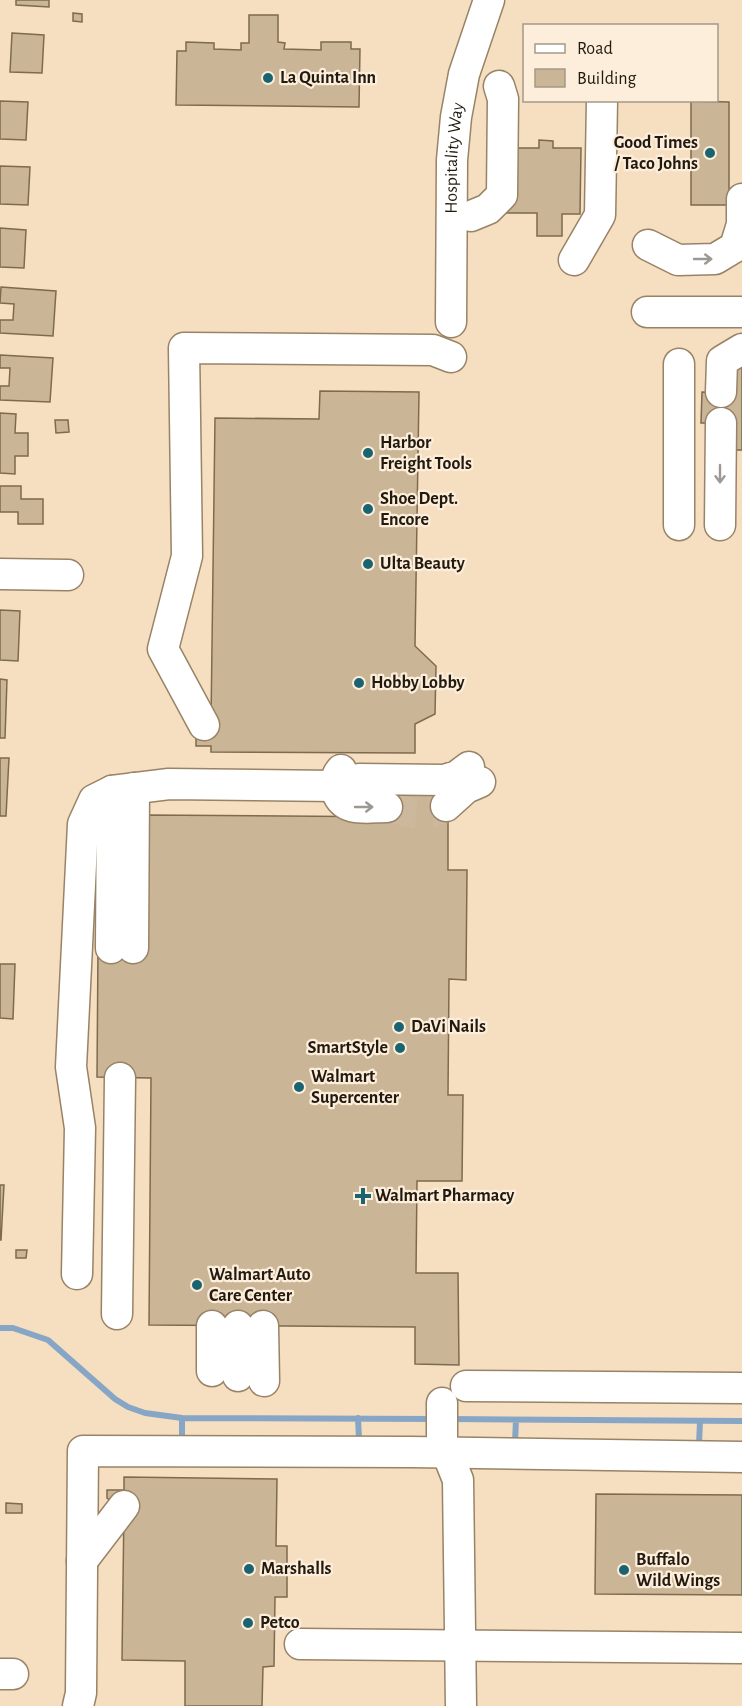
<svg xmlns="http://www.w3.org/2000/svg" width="742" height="1706" viewBox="0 0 742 1706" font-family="'Alegreya Sans',sans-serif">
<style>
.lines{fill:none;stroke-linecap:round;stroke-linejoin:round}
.stream{stroke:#87a6c5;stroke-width:6}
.building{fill:#cbb597;stroke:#7e6a4e;stroke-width:1.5}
.minor-tunnel{stroke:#ccb89d;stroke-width:30;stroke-dasharray:30 15;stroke-linecap:butt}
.minor-casing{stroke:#988366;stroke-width:33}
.minor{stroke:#fff;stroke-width:30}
.oneway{stroke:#9c9893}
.poi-dot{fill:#1a6471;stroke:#fceedb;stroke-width:2}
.labels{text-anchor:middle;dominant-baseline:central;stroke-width:4.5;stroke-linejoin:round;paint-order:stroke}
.poi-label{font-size:18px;font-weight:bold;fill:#221a0f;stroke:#fceedb;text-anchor:start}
.street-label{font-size:18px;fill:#221a0f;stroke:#fceedb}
</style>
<rect width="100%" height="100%" fill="#f6dfc0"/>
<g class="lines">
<!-- stream -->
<path class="stream" d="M0 1328H13L48 1340 115 1399 128 1407 145 1413 182 1418 433 1419
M358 1418 359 1439
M449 1419 742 1421
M182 1436V1418
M515 1442 516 1420
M699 1445 700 1421"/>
</g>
<!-- building -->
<path class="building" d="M16 0H49V7L16 5Z
M73 13 82 14V22L73 21Z
M249 15H278V42L285 43 284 49 321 50V42H351V49H360L359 107 176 105 177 51H186V42L214 43V49L241 50V43H249Z
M12 33 44 35 42 73 10 72Z
M0 101 28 102 26 140 0 139Z
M691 101 729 102V205H691Z
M539 140 553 141V148H581L580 214H562V236H537V213H504L505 148H539Z
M0 166 30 167 28 205 0 204Z
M0 228 26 230 24 268 0 267Z
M1 287 56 291 53 336 0 333V320H13L14 304 0 303Z
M0 355 53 358 50 402 0 400V386H9L10 368H0Z
M732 365H742V450H732L733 423H701L702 392 731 393Z
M320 391 419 392 415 646 436 666 435 714 415 724V753L211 752V746H196V729L211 721 215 418 319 419Z
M0 413 16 414 15 433H28V456H15V474L0 473Z
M55 420H68L69 432 56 433Z
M0 486H21V499H43V524H18V512H0Z
M0 610 20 611 18 661 0 660Z
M0 679 7 680 5 738H0Z
M0 758H9L6 816H0Z
M404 793H435V819H448V870H467L466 980 449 979 448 1095H463L462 1181H417L416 1273H458L459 1365 415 1364V1327L149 1325 151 1078 97 1077 98 947 147 815 404 817Z
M0 964H15L13 1019 0 1018Z
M0 1185H4L1 1240H0Z
M16 1250H27L26 1258H16Z
M124 1477 277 1479 276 1546H287V1597H275L274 1666 263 1667 262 1706H185V1661L122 1660 124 1506H119L107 1498V1490H124Z
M596 1494 742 1495V1595L595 1594Z
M6 1503 22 1504V1513H6Z"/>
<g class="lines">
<!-- minor-tunnel -->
<path class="minor-tunnel" d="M387 807C408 812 428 820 446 806"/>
<!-- minor casing -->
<g class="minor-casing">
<g id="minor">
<path d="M471 216 488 209 502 195 503 99 499 86"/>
<path d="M648 245 678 260 715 259 735 247 742 224V199"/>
<path d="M574 260 600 215 602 100"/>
<path d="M647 312H742"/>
<path id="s1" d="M451 322 452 160 456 117 464 74 489 0"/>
<path d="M721 392 722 361 742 349"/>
<path d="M679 525V364"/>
<path d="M720 525 721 423"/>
<path d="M0 574 68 575"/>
<path d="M204 725 163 649 187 556 184 348 433 350 451 357"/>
<path d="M341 770C336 776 334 784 337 792 344 813 368 807 387 807"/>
<path d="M446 806 466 788 480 782"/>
<path d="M111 948 112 791"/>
<path d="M133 948 134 788"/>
<path d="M77 1274 80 1128 71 1067 83 824 94 800 112 791 169 784 335 786 359 779 444 780 457 776 469 767"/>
<path d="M117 1314 120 1078"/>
<path d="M212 1326V1371"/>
<path d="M238 1326V1376"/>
<path d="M263 1326 264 1381"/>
<path d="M466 1386 742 1388"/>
<path d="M442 1403V1440L458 1480 461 1706"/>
<path d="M82 1561 124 1506"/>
<path d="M300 1644 742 1648"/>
<path d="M0 1674H13"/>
<path d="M78 1706 81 1693 83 1451 411 1452 742 1457"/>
</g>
</g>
<!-- minor -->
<use href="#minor" class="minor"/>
</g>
<!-- one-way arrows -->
<defs><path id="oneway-shaft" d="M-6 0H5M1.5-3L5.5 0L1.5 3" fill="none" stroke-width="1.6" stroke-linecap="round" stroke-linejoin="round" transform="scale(1.5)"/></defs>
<g class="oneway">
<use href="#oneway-shaft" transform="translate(703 259)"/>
<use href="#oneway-shaft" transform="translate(720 474) rotate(90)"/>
<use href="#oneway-shaft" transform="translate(364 807)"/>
</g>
<!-- markers -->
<g class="poi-dot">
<circle cx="268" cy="78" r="6"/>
<circle cx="710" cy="153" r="6"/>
<circle cx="368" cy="453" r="6"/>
<circle cx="368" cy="509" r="6"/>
<circle cx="368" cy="564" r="6"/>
<circle cx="359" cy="683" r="6"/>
<circle cx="399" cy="1027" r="6"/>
<circle cx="400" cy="1048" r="6"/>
<circle cx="299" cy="1087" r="6"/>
<path d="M360 1187h6v6h6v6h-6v6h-6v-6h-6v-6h6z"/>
<circle cx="197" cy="1285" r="6"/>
<circle cx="249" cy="1569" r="6"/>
<circle cx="624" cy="1570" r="6"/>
<circle cx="248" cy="1623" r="6"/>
</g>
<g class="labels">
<!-- poi labels -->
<g class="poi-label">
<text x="280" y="78">La Quinta Inn</text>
<text x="698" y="143" text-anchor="end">Good Times<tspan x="698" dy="21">/ Taco Johns</tspan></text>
<text x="380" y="443">Harbor<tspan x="380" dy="21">Freight Tools</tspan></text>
<text x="380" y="499">Shoe Dept.<tspan x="380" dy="21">Encore</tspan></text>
<text x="380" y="564">Ulta Beauty</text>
<text x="371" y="683">Hobby Lobby</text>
<text x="411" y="1027">DaVi Nails</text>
<text x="388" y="1048" text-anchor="end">SmartStyle</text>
<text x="311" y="1077">Walmart<tspan x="311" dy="21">Supercenter</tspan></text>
<text x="375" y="1196">Walmart Pharmacy</text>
<text x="209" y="1275">Walmart Auto<tspan x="209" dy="21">Care Center</tspan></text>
<text x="636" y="1560">Buffalo<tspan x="636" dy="21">Wild Wings</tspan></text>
<text x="261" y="1569">Marshalls</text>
<text x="260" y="1623">Petco</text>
</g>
<!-- street labels -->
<g class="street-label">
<text stroke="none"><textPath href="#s1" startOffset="164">Hospitality Way</textPath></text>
</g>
</g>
<!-- legend -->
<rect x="523" y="24" width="195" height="78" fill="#fceedb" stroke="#a59989" stroke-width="1.5"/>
<rect x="535" y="44" width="30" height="9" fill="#ffffff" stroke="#a59989" stroke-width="1.5"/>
<text x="577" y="54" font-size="18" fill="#221a0f">Road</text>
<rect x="535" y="69" width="30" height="18" fill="#cbb597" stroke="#a59989" stroke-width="1.5"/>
<text x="577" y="84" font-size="18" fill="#221a0f">Building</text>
</svg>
